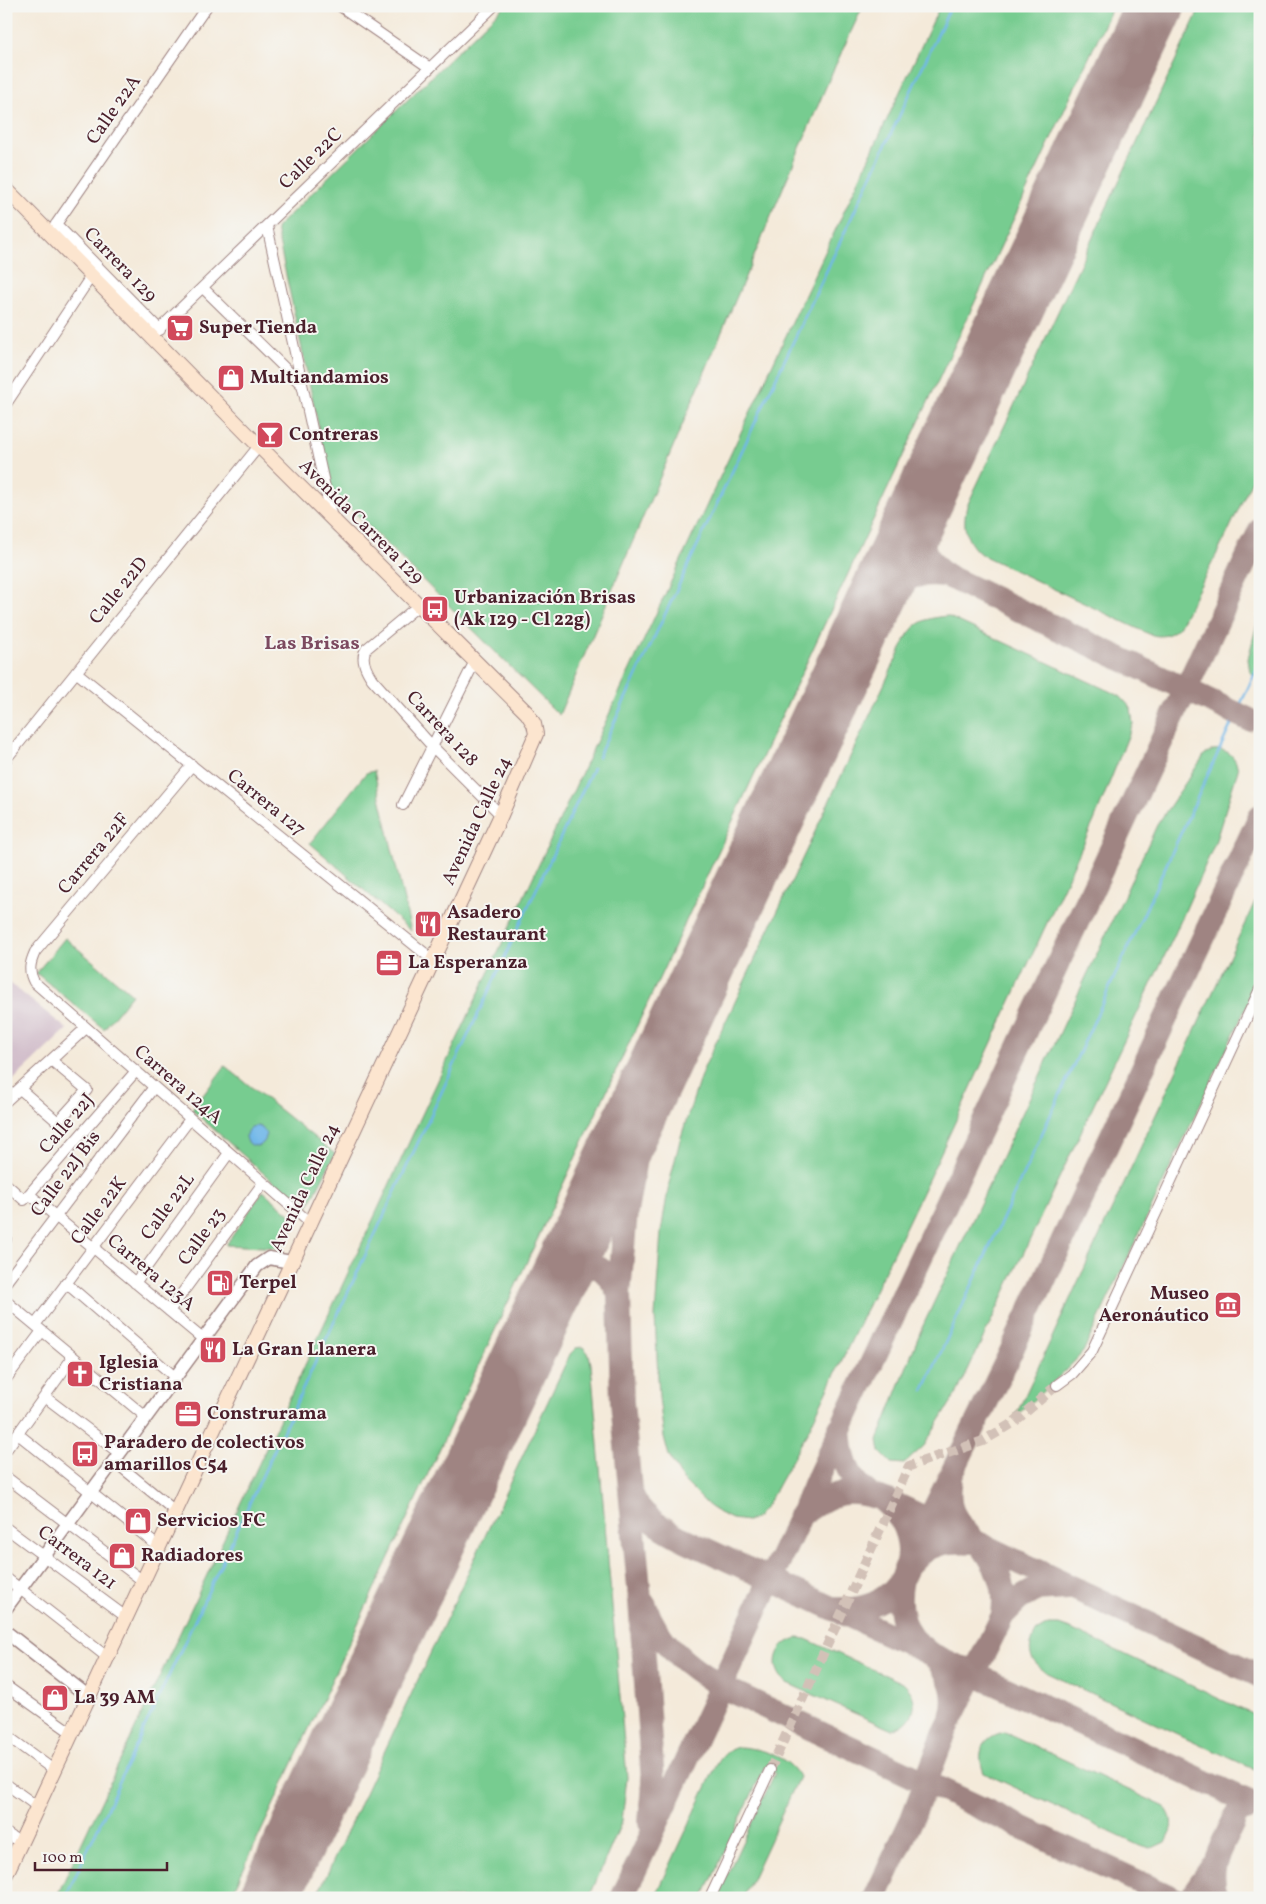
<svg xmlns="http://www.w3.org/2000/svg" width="1266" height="1904" viewBox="0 0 1266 1904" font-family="Vollkorn,serif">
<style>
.industrial{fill:#d1bdca}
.green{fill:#77cc90;stroke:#60765e}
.water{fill:#72b8e9;stroke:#5e6c8a}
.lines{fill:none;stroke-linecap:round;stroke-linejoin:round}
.stream{stroke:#72b8e9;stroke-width:2.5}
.taxiway{stroke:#9f8482;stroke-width:24}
.runway{stroke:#9f8482;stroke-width:60}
.minor-tunnel{stroke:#d2c1b7;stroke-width:10;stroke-dasharray:10 5;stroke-linecap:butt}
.minor-casing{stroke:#9f8482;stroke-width:12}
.tertiary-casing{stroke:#9f8482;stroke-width:15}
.secondary-casing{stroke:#9f8482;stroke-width:16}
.minor{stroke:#fff;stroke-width:10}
.tertiary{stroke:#fff;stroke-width:12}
.secondary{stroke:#fce5cf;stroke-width:14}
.labels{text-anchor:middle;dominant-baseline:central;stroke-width:4;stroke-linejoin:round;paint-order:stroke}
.street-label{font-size:19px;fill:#4a1f2b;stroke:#f6f6f2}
.poi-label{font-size:19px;font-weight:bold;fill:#4a1f2b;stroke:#f6f6f2;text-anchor:start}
.neighbourhood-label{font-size:20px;font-weight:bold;fill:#7c4a60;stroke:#f6f6f2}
</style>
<rect width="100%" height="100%" fill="#f6f6f2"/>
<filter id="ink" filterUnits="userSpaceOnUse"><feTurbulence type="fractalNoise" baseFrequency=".02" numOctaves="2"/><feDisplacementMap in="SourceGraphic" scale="10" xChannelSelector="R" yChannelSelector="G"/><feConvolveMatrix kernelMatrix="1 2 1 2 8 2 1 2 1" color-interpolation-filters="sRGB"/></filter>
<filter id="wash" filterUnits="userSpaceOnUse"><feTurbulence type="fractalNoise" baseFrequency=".0096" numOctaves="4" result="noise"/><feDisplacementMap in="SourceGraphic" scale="20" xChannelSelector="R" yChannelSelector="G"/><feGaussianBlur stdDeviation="1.12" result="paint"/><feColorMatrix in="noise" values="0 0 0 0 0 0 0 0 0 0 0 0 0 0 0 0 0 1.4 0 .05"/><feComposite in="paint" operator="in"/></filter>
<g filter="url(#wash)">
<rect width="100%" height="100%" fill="#f4eada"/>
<!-- industrial -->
<path class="industrial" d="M6 980 67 1029 6 1087Z"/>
<!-- green -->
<path class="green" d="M504 6H863L831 75 559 715 332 490 276 228Z
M940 6H1113L230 1898H56Z
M1201 6H1260V463L1227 534 1179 627C1170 636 1161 638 1149 634L982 555C965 542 962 525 967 506Z
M1260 612V679L1250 672 1248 659Z
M947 616 1120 696 1131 708 1133 724 1094 821 938 1159 807 1433 768 1503 755 1519 747 1521 732 1519 719 1513 707 1504 683 1480 669 1456 664 1437 659 1398 655 1316 661 1232 669 1184 680 1140 702 1072 906 638C916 621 927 618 947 616Z
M1213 750C1227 748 1236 756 1238 770L1215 843 1174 936 958 1391 924 1446 904 1464 891 1463 880 1452 878 1440 921 1330 1157 825 1205 754Z
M374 771 411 931 310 843 366 773Z
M1260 891V978L1083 1352C1062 1376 1038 1395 1015 1417Z
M65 938 132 994 104 1029 36 973Z
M225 1066 335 1154 306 1211 192 1110Z
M263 1191 298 1221 280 1248 226 1245Z
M583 1347 589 1354 591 1364 627 1777 622 1821 589 1898H316L570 1354 576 1348Z
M1048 1625H1059L1073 1630 1260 1718V1772L1047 1673C1029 1660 1026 1652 1036 1632Z
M798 1638 806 1639 903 1683C922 1699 916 1723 892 1730L787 1683C768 1668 775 1643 798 1638Z
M1005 1732 1165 1807C1174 1819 1173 1829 1166 1842L1151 1849 1140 1846 984 1773C976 1753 982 1736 1005 1732Z
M739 1747C760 1748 790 1757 799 1777L743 1898H716L775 1773 765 1766 703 1898H655L715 1768C721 1757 727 1749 739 1747Z"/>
<!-- water -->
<path class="water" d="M246 1136a10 10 0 1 1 20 0a10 10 0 1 1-20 0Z"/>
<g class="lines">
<!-- stream -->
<path class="stream" d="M598 757 951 6
M923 1391 1260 662
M65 1898 593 768"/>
<!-- taxiway -->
<path class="taxiway" d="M921 506C916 534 921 557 945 575
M876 601C899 580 913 571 945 575L1248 719
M552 1293C579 1265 597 1249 619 1294
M840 1428C842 1458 845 1474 869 1494
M631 1492C638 1515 662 1528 681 1538L1260 1807
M799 1516C835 1491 845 1486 889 1501L1260 1676
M982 1546C999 1571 1007 1583 1003 1615
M910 1563C928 1543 949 1540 975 1542 956 1520 945 1511 951 1479
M905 1569 1008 1358 1260 816
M902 1579C898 1599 898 1620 912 1638 916 1643 924 1648 929 1653 948 1669 958 1689 952 1714
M645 1605C657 1643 688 1667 722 1687L1173 1898
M839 1609C889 1613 926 1568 901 1521 896 1513 890 1507 883 1501
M650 1823 653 1782 639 1588 622 1402 619 1294 626 1212 635 1159 662 1058
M622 1898C834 1442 1046 986 1260 530
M875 1898 912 1819 944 1734 1003 1615 1019 1599 1035 1590 1068 1588
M1190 1898 1214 1864
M1217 1898C1206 1865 1222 1847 1235 1818L1239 1812 1259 1806"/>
<!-- runway -->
<path class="runway" d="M269 1898 1155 6"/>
</g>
</g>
<g filter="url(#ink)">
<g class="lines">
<!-- minor-tunnel -->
<path class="minor-tunnel" d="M770 1770 909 1466 983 1441 1013 1423 1057 1385"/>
<!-- minor casing -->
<g class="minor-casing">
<path id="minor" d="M340 6 430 68
M56 224 160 330
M267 226 332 519
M50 233 207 6
M203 288 302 385
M152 336 494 6
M6 404 92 275
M419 605 366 649C360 659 366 670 372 679L432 746 501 815
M76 672 433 960
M6 759 259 446
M192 765 35 952C30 963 28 971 34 982L310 1223
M403 805 475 661
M20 1089 58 1122 87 1090 51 1060
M6 1101 86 1028
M6 1184 24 1200 136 1071
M29 1194 204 1340
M6 1237V1240
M6 1282 154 1087
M66 1283 176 1378
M135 1283 229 1153
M6 1301 146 1417
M169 1311 263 1183
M35 1325 190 1119
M6 1379 42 1331
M1057 1385 1072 1374 1092 1351 1260 989
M45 1397 119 1453
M18 1434 159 1547
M6 1450 73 1357
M114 1461 175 1511
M6 1477 143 1581
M6 1528 126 1617
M6 1578 107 1657
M6 1686 72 1733
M6 1735 55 1771
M6 1784 38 1807
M6 1833 21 1843
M710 1898 770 1770"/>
</g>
<!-- tertiary casing -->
<g class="tertiary-casing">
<path id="tertiary" d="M6 1608 257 1266 269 1258 291 1262
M6 1632 89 1697"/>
</g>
<!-- secondary casing -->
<g class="secondary-casing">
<path id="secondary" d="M6 189 259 446 527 713 534 724 536 734 501 815 6 1874"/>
</g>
<!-- minor -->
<use href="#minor" class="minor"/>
<!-- tertiary -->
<use href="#tertiary" class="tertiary"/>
<!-- secondary -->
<use href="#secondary" class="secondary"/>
</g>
</g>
<!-- icons -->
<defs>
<g id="supermarket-square" transform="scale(1.4375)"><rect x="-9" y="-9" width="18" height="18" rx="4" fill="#d1495b" stroke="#f6f6f2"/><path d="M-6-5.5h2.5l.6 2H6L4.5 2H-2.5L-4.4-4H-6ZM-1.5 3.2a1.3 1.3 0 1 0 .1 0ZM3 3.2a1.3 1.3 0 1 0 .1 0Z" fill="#fff"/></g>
<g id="shop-square" transform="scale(1.4375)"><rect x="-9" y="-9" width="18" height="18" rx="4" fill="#d1495b" stroke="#f6f6f2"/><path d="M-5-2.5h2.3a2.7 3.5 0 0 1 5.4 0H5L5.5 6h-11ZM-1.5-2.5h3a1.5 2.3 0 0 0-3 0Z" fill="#fff"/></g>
<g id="bar-square" transform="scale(1.4375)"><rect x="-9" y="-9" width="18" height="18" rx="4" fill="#d1495b" stroke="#f6f6f2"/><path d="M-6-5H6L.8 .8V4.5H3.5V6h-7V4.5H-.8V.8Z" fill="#fff"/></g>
<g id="bus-square" transform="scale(1.4375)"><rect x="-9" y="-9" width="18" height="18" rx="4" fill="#d1495b" stroke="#f6f6f2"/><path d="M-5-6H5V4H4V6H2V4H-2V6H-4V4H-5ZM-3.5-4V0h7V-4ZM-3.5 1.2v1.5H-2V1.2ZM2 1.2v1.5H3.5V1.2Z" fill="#fff"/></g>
<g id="restaurant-square" transform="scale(1.4375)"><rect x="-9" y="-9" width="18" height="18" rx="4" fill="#d1495b" stroke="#f6f6f2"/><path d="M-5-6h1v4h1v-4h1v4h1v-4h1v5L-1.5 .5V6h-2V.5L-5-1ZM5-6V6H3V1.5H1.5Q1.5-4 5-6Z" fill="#fff"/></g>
<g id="office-square" transform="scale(1.4375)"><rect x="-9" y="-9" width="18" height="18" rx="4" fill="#d1495b" stroke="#f6f6f2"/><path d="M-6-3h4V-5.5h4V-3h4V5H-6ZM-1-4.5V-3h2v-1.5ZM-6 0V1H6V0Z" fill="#fff"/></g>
<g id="fuel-square" transform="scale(1.4375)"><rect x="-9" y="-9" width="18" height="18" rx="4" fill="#d1495b" stroke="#f6f6f2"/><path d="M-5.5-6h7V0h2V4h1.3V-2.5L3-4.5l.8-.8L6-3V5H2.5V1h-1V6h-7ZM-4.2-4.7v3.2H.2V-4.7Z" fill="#fff"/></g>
<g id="museum-square" transform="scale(1.4375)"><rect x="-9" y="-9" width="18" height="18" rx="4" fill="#d1495b" stroke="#f6f6f2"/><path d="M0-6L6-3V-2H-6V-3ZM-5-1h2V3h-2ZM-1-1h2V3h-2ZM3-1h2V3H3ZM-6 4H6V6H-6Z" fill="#fff"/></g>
<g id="church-square" transform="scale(1.4375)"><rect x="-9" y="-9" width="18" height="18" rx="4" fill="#d1495b" stroke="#f6f6f2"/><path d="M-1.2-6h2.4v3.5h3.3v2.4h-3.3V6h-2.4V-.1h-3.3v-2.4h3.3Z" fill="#fff"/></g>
</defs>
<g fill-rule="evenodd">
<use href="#supermarket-square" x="180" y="328"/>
<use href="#shop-square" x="231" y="378"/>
<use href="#bar-square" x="270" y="435"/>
<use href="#bus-square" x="435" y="609"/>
<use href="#restaurant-square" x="428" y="924"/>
<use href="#office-square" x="389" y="963"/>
<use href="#fuel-square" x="220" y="1283"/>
<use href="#museum-square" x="1228" y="1305"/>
<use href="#restaurant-square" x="213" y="1350"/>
<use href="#church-square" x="80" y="1374"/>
<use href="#office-square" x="188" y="1414"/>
<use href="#bus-square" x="85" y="1454"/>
<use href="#shop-square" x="138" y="1521"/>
<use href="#shop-square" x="122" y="1556"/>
<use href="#shop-square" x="55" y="1698"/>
</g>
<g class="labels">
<!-- street labels -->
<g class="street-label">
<text transform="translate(114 110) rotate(-55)">Calle 22A</text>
<text transform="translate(311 159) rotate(-44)">Calle 22C</text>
<text transform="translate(120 265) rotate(46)">Carrera 129</text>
<text transform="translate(361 522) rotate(45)">Avenida Carrera 129</text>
<text transform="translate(119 591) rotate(-51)">Calle 22D</text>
<text transform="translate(442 729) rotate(47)">Carrera 128</text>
<text transform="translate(266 803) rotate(39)">Carrera 127</text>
<text transform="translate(477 821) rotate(-65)">Avenida Calle 24</text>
<text transform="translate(94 854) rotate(-50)">Carrera 22F</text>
<text transform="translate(178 1085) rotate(41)">Carrera 124A</text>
<text transform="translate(67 1124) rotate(-49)">Calle 22J</text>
<text transform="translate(66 1174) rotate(-53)">Calle 22J Bis</text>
<text transform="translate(305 1188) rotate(-65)">Avenida Calle 24</text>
<text transform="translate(168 1207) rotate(-54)">Calle 22L</text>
<text transform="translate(99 1211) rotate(-53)">Calle 22K</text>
<text transform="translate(202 1237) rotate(-54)">Calle 23</text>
<text transform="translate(151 1273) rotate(40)">Carrera 123A</text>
<text transform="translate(77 1558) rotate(37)">Carrera 121</text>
</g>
<!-- poi labels -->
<g class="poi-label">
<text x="199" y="328">Super Tienda</text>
<text x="250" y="378">Multiandamios</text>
<text x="289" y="435">Contreras</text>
<text x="454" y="598">Urbanización Brisas<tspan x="454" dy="22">(Ak 129 - Cl 22g)</tspan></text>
<text x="447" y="913">Asadero<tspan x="447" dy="22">Restaurant</tspan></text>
<text x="408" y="963">La Esperanza</text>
<text x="239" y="1283">Terpel</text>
<text x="1209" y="1294" text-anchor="end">Museo<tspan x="1209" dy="22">Aeronáutico</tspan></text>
<text x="232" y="1350">La Gran Llanera</text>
<text x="99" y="1363">Iglesia<tspan x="99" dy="22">Cristiana</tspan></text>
<text x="207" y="1414">Construrama</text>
<text x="104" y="1443">Paradero de colectivos<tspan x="104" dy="22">amarillos C54</tspan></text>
<text x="157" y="1521">Servicios FC</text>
<text x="141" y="1556">Radiadores</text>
<text x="74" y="1698">La 39 AM</text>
</g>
<!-- neighbourhood labels -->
<g class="neighbourhood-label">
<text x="312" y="644">Las Brisas</text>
</g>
</g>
<!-- margin -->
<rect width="1266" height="1904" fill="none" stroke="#f6f6f2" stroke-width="25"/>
<!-- scale -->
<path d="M35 1862v8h132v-8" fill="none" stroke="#4a1f2b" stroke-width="2.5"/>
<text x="42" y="1862" font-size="15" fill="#4a1f2b" stroke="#f6f6f2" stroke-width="4" paint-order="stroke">100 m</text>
</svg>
